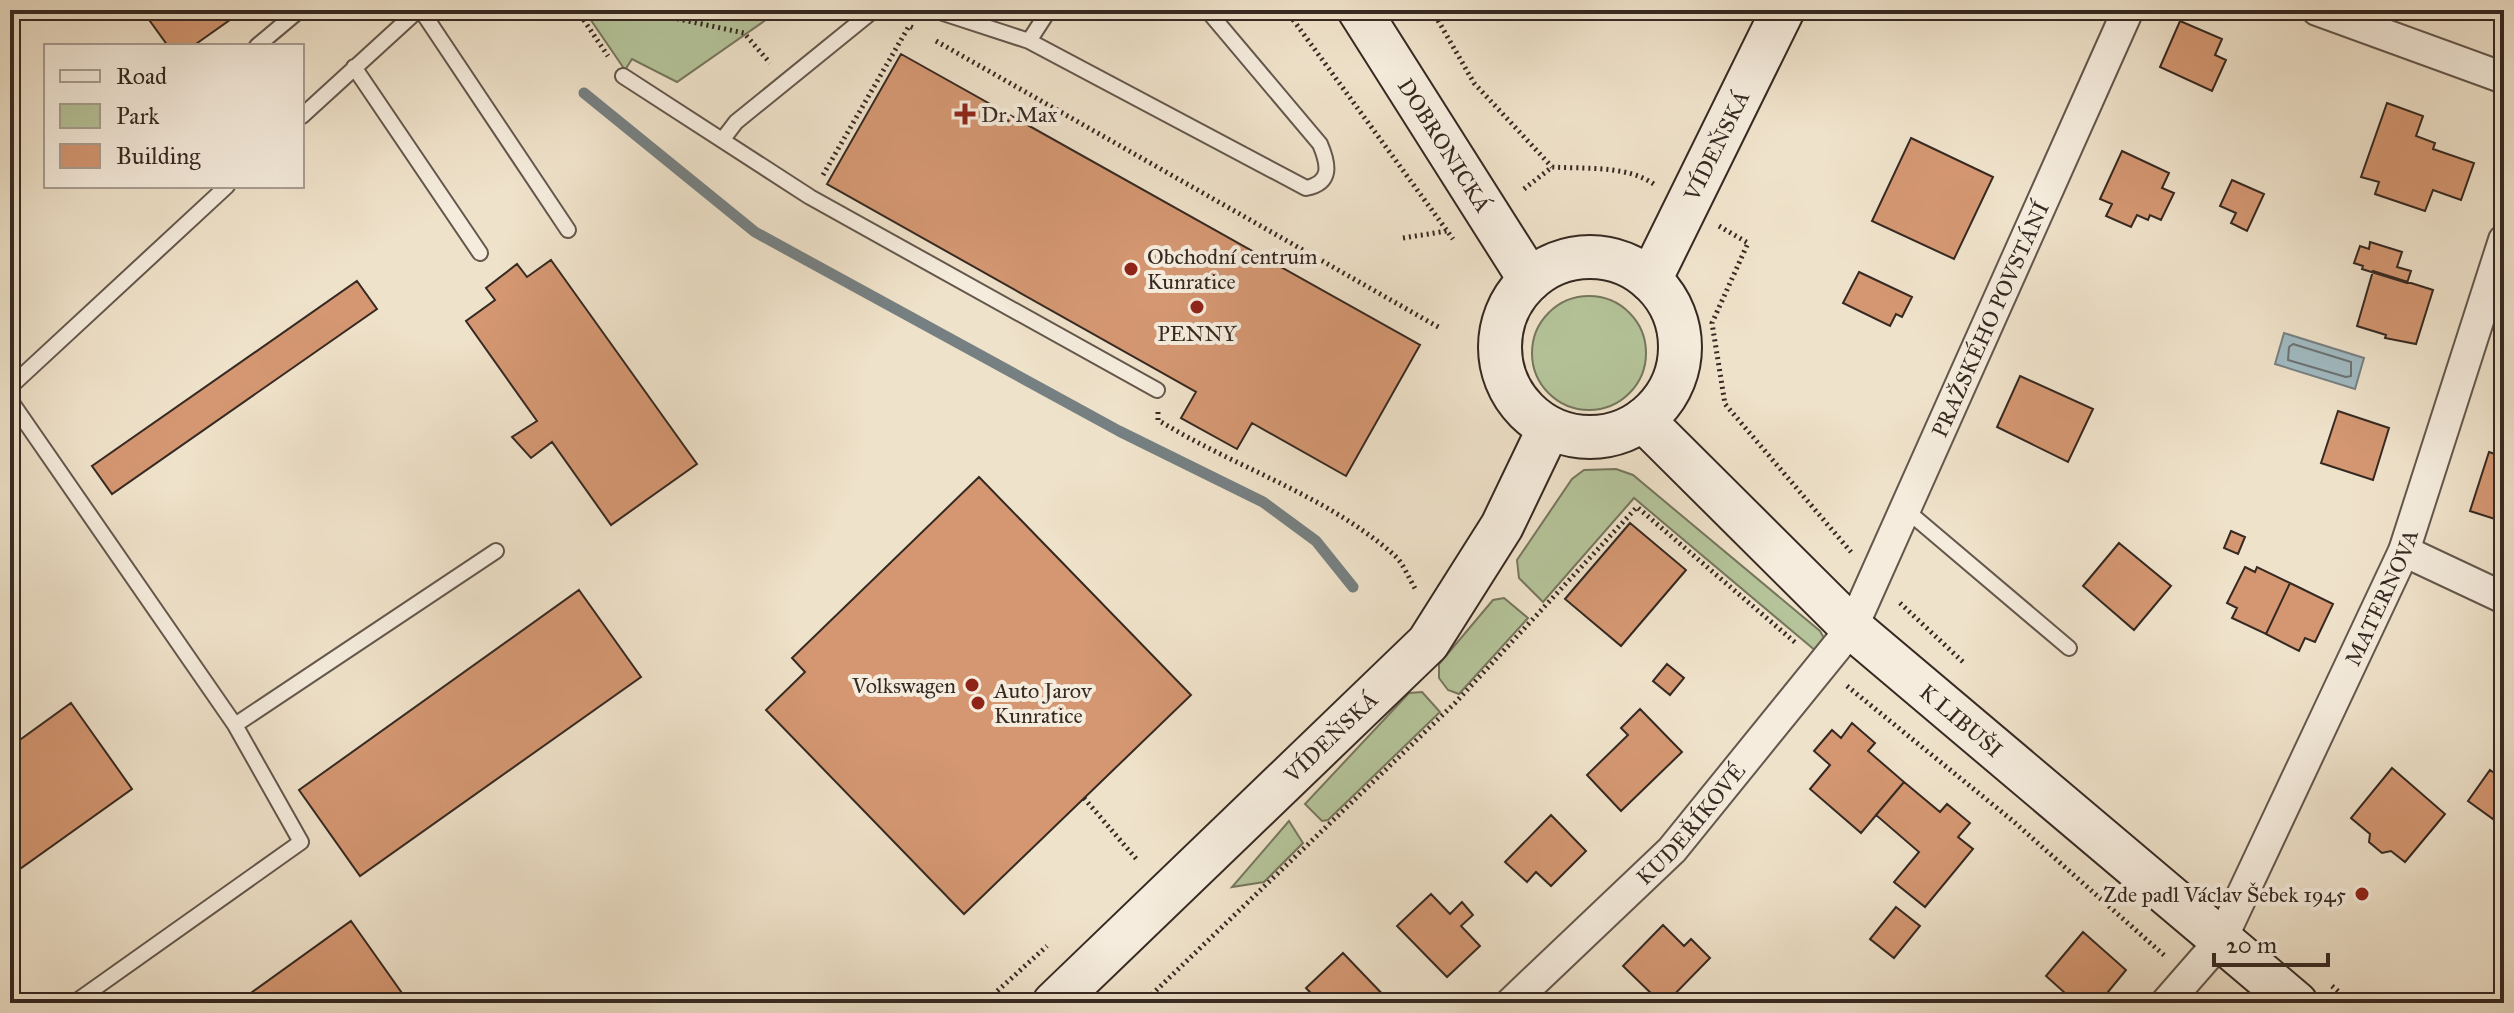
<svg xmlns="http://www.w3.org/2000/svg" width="2514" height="1013" viewBox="0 0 2514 1013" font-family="'IM FELL Great Primer',serif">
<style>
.green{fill:#b5c49a;stroke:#76765e;stroke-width:2}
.water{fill:#a0bac2;stroke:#768082;stroke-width:2}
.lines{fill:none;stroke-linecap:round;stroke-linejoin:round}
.shore{stroke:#6b7272;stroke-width:2}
.stream{stroke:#768082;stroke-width:11}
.building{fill:#d49772;stroke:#362922;stroke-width:2}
.lane-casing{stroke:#64574c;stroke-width:18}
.street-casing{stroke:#64574c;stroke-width:34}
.secondary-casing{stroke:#362922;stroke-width:46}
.path{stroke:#362922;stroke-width:5;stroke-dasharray:2 4;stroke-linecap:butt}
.lane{stroke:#f5ecdd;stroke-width:14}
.street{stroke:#f5ecdd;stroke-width:30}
.secondary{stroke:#f5ecdd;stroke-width:42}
.poi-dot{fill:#8f2418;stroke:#f5ecdd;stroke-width:3}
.labels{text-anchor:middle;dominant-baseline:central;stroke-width:8;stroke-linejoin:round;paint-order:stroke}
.poi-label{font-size:22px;fill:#362922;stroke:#f5ecdd;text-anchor:start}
.street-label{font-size:22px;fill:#362922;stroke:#f5ecdd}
</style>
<rect width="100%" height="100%" fill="#efe2ca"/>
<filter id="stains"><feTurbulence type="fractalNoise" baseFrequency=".0025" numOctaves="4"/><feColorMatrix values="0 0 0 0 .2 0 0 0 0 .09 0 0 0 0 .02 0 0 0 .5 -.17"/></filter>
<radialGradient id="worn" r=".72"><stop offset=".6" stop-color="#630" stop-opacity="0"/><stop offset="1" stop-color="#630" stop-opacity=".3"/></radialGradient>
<!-- green -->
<path class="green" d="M584 10H780L677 82 632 59 625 70Z
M1532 353a57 57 0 1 1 114 0a57 57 0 1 1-114 0Z
M1616 469 1633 475 1820 631 1824 638 1817 652 1634 498 1543 602 1519 578 1517 560 1572 479 1584 470Z
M1504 598 1528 618 1459 694 1448 690 1439 678V664L1493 600Z
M1422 692 1440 712 1328 820 1322 821 1305 804 1409 693Z
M1289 821 1303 843 1264 882 1232 887Z"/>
<!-- water -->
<path class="water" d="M2284 333 2364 358 2355 389 2275 364Z"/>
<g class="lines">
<!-- shore -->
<path class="shore" d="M2293 344 2351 362V376L2346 377 2288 360 2289 347Z"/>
<!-- stream -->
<path class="stream" d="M584 93 755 232 1119 431 1263 502 1316 541 1353 587"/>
</g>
<!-- building -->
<path class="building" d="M142 10H244L193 46H168Z
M2180 21 2222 39 2215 55 2226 60 2212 91 2160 67Z
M901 54 1420 345 1346 476 1252 423 1237 449 1181 418 1196 392 827 184Z
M2387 103 2423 116 2416 136 2435 143 2433 149 2474 163 2461 200 2433 190 2425 211 2375 194 2379 182 2361 177Z
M1911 138 1993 177 1954 259 1872 221Z
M2122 151 2169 173 2162 188 2174 193 2161 220 2150 215 2148 220 2137 215 2131 227 2106 216 2112 204 2100 199Z
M2232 180 2264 194 2247 231 2231 223 2236 213 2220 206Z
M2370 242 2402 252 2397 267 2411 271 2407 283 2362 269 2363 266 2354 263 2360 246 2369 249Z
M551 260 697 464 611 525 552 442 531 458 512 437 537 421 466 321 495 300 486 288 517 264 527 277Z
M2373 271 2433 290 2416 344 2385 338 2386 335 2357 326Z
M1859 272 1912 297 1902 317 1896 314 1890 326 1843 303Z
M357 281 377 309 112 494 92 466Z
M2020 376 2093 409 2068 462 1997 427Z
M2338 411 2389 428 2373 480 2321 463Z
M2489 452 2504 457V522L2470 511Z
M979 477 1191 695 964 914 766 710 805 672 792 658Z
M1630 523 1686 570 1621 646 1565 599Z
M2231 531 2245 537 2238 554 2224 548Z
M2119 543 2171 586 2134 630 2083 586Z
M2245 567 2255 572 2257 567 2290 583 2266 634 2232 618 2237 608 2227 603Z
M2290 583 2333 604 2315 642 2305 638 2299 651 2266 634Z
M579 590 641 677 360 876 299 790Z
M1667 664 1684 678 1670 695 1653 681Z
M71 703 132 789 10 876V747Z
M1640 709 1682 752 1621 811 1587 775 1628 735 1621 728Z
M1852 723 1875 743 1868 751 1904 782 1861 833 1810 789 1830 765 1814 751 1832 730 1841 738Z
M2392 768 2445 814 2405 862 2391 851 2382 853 2369 842 2370 834 2351 818Z
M2490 770 2504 780V804L2493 819 2468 801Z
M1904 782 1940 812 1947 804 1970 823 1958 837 1973 849 1925 907 1894 882 1919 852 1876 815Z
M1551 815 1586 851 1551 886 1536 872 1527 882 1505 862Z
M1431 894 1450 914 1462 902 1473 915 1461 926 1480 946 1447 977 1397 926Z
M1896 907 1920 926 1894 958 1870 939Z
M351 921 409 1003H237Z
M1663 925 1684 946 1691 939 1710 958 1666 1003H1661L1623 966Z
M2083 932 2126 970 2099 1003H2076L2046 976Z
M1343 953 1390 1002 1399 994 1408 1003H1320L1306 988Z"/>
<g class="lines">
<!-- lane casing -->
<g class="lane-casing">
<path id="lane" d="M421 10 568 230
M934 10 1029 41 1306 188C1332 183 1329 165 1320 144L1207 10
M1029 41 1049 10
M257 46 300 10
M354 67 480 253
M623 76 810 197 1157 390
M302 116 418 10
M723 139 736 122 874 10
M10 387 227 186
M10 400 235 725 301 842 74 1003
M1906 510 2069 648
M235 725 496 551"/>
</g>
<!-- street casing -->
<g class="street-casing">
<g id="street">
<path d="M2317 10 2504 78"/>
<path d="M2404 551 2504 598"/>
<path id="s1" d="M1511 1003 1672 850 1852 628 2128 10"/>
<path id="s2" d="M2166 1003 2221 940 2404 551 2504 240"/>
</g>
</g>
<!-- secondary casing -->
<g class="secondary-casing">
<g id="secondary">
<path id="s3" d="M1359 10 1530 280"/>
<circle cx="1590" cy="347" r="90"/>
<path id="s4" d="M1650 280 1783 10"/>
<path id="s5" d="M1643 420 1852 628 2296 1003"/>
<path id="s6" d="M1054 1003 1428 643 1502 526 1549 428"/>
</g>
</g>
<!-- path -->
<path class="path" d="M577 10 608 56
M636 10 744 33 770 63
M1286 10 1453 239
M1432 10 1474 83 1552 167
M936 41 1440 328
M823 175 909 26 914 28
M1524 189 1552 167C1585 169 1628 165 1655 185
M1719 226 1748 243 1712 323 1725 404 1851 552
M1403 238 1447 231
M1158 412V420C1234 467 1324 494 1393 554 1403 562 1409 579 1416 590
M1900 603 1963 662
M1847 686 2013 821 2166 957
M1084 798 1138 861
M2332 986 2352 1003
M984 1003 1047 946
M1143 1003 1455 703 1637 507 1797 644"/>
<!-- lane -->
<use href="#lane" class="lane"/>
<!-- street -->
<use href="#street" class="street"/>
<!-- secondary -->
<use href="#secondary" class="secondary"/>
</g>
<!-- markers -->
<g class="poi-dot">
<path d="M961 102h8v8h8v8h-8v8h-8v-8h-8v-8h8z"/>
<circle cx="1131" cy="269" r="8"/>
<circle cx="1197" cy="307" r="8"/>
<circle cx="972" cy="685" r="8"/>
<circle cx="978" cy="703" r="8"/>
<circle cx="2362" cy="894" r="8"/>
</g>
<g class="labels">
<!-- poi labels -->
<g class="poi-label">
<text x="981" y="114">Dr. Max</text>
<text x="1147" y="256">Obchodní centrum<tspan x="1147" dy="25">Kunratice</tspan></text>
<text x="1197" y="333" text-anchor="middle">PENNY</text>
<text x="956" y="685" text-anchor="end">Volkswagen</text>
<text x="994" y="690">Auto Jarov<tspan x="994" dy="25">Kunratice</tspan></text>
<text x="2346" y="894" text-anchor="end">Zde padl Václav Šebek 1945</text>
</g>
<!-- street labels -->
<g class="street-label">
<text stroke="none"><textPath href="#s3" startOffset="160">DOBRONICKÁ</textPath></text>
<text stroke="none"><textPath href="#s4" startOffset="150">VÍDEŇSKÁ</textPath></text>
<text stroke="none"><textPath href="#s1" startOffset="846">PRAŽSKÉHO POVSTÁNÍ</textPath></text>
<text stroke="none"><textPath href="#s2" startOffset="462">MATERNOVA</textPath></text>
<text stroke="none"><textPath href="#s5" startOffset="438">K LIBUŠI</textPath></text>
<text stroke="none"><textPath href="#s6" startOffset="384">VÍDEŇSKÁ</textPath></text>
<text stroke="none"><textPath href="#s1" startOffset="254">KUDEŘÍKOVÉ</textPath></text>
</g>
</g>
<!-- margin -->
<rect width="2514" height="1013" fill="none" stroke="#efe2ca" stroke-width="40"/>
<rect x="12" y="12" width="2490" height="989" fill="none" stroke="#362922" stroke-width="4"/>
<rect x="20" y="20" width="2474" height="973" fill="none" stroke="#362922" stroke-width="2"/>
<!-- legend -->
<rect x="44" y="44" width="260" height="144" fill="#f5ecdd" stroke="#a99e92" stroke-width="2"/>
<rect x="60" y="70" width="40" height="12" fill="#f5ecdd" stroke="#a99e92" stroke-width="2"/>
<text x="116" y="84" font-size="24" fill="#362922">Road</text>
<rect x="60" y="104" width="40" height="24" fill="#b5c49a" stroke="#a99e92" stroke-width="2"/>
<text x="116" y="124" font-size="24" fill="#362922">Park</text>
<rect x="60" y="144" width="40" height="24" fill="#d49772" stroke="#a99e92" stroke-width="2"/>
<text x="116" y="164" font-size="24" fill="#362922">Building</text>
<!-- scale -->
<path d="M2214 953v12h114v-12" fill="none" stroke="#362922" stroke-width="4"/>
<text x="2226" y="953" font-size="24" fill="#362922" stroke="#f5ecdd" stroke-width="6" paint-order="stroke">20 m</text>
<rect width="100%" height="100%" filter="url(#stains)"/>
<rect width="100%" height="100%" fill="url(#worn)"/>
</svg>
